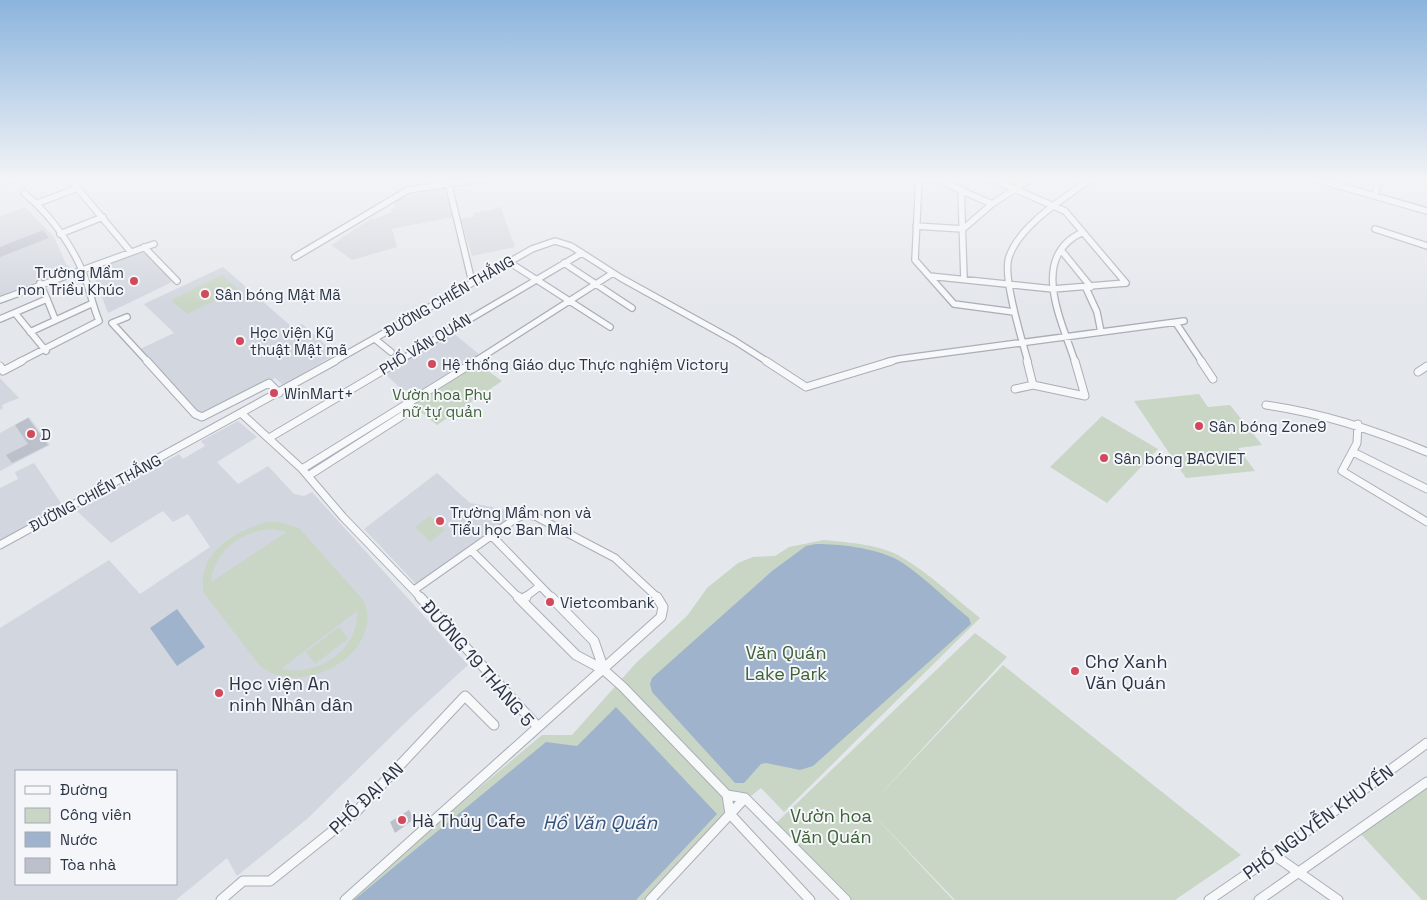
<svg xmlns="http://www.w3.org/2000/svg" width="1427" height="900" viewBox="0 0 1427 900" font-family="'Space Grotesk',sans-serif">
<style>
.built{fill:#d2d6de;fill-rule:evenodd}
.green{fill:#c9d6c5;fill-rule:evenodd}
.water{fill:#9fb4cc}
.building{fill:#bbc0ca}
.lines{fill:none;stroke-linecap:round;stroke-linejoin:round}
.minor-far2-casing{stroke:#a9aeb7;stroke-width:8}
.minor-far1-casing{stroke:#a9aeb7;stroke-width:9}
.minor-casing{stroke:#a9aeb7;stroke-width:11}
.minor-far2{stroke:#f7f8fa;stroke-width:5.5}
.minor-far1{stroke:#f7f8fa;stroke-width:7}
.minor{stroke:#f7f8fa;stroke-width:9}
.poi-dot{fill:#d1495b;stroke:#f4f6f9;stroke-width:2}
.labels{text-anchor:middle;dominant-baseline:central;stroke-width:4;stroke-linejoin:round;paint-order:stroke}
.poi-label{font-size:15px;fill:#2b3445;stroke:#f4f6f9;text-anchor:start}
.street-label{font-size:15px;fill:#2b3445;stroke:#f4f6f9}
.park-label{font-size:15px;fill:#3f6138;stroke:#f4f6f9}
.near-park-label{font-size:18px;fill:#3f6138;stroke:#f4f6f9}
.near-poi-label{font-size:18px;fill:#2b3445;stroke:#f4f6f9;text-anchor:start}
.near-street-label{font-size:18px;fill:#2b3445;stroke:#f4f6f9}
.near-water-label{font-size:19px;font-style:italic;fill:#34527a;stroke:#f4f6f9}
</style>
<rect width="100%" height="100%" fill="#e4e7ec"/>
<!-- built -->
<path class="built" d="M445 188 452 217 392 229 397 247 352 260 331 245 372 218 374 219 392 212 391 209H395L394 201 406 194Z
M500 206 515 247 472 256 461 219 474 217 473 213 492 210Z
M25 207 54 237 66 264 71 269 0 296V216Z
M137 252 145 253 172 280 170 283 108 313 92 270 96 266Z
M223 267 292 327 302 324 336 354 283 385 275 378 202 416 140 349 174 333 144 304Z
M452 332 480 355 410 397 383 372Z
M0 378 19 398 2 405 3 408 0 410Z
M29 417 50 445 0 471V433Z
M238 421 257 437 217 462 238 484 268 466 294 494 304 496 312 492 468 665 408 720 307 819 237 876 227 858 176 900H0V628L109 560 140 594 210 547 188 514 173 522 163 511 111 543 77 511 179 454 183 459 205 446 201 441ZM16 771H176V884H16Z
M34 463 63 506 0 541V488L18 479 15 472Z
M437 473 470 503 513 511 517 514 417 585 364 529Z"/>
<!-- green -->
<path class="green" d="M222 275 238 289 187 314 171 300Z
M474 361 502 381 437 425 411 404Z
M1199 394 1208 407 1230 405 1262 445 1238 448 1255 471 1186 478 1134 401Z
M1102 416 1158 449 1107 503 1050 467Z
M430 516 445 530 430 542 415 527Z
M267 522H279L299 528 364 601C385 652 304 700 260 666L204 593C195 554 235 531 267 522ZM272 529 287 532 211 582C214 550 242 531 272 529ZM357 611C359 650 318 677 281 669Z
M824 540C850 543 881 544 903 558 929 573 957 600 980 618L784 812 761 788 751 796 738 797 730 790 727 815 648 900H346L542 735H572L636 663 687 616 707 588 738 563 753 557 775 556 789 547Z
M339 627 348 639 315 664 306 652Z
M975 633 1007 657 875 800 1003 665 1241 855 1175 900H955L867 808 953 900H850L775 824Z
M1427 785V900H1422L1359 832Z"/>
<!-- water -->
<path class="water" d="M816 544C841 544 874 548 896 559 918 571 949 602 969 618L971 624 813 766 800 770 766 763 761 764 744 783H735L652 692 650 684 652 678 772 571 806 546Z
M177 609 205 647 177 666 150 628Z
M616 707 717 814 636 900H354L546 742 577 746Z"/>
<!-- building -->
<path class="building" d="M43 230 49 238 0 257V247Z
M28 418 48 445 12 463 6 455 28 444 15 425Z
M409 810 414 819 395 833 390 822Z"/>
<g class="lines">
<!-- minor-far2 casing -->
<g class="minor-far2-casing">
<path id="minor-far2" d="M69 178 130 251
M447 178 472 282
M919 178 915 260 954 304 1014 312
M933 178 992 204
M989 178 1065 211 1126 283
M1312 178 1427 211
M0 183 13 178
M961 189 964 279
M1375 196 1379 178
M38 203 78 188
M916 226 963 229 992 204 1032 178
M1375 229 1427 246
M60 234 103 217
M144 247 177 281
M1061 250 1091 287
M295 257 408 190 487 178
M509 262 610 327
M564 263 632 308
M929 276 1053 289 1126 283
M40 283 47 299
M1086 288 1097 312 1101 332
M0 300 154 244
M15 313 46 351
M127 317 112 323 148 362
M0 319 47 299 55 319
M1176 323 1202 362
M30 332 91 304
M375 339 391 352
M19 362 99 321C92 304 89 286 82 270 69 241 48 213 24 193
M333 362 532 249 555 241 571 246 621 278 735 341 768 362
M397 362 582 253
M474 362 613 273
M887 362 899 359 1184 321
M1028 362C1022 340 1002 276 1009 257 1020 224 1065 198 1092 178
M1075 362C1062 321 1028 257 1083 232"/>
</g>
<!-- minor-far1 casing -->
<g class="minor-far1-casing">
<path id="minor-far1" d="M147 361 195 414 202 417 269 383 279 393
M766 361 806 387 892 361
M1027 361 1033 385 1085 396 1075 361
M1201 361 1213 379
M0 366 3 371 22 361
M1418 372 1427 366
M1015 389 1033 385
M1266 405C1322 413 1375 430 1427 452
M242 414 302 469 343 517 421 598
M1358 424 1357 443 1342 471 1427 522
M269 438 399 361
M1353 452 1427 489
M302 469 476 361
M308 476 405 414 410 404
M491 535 552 598
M0 545 335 361
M471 550 519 598
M414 590 515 519 524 515 535 516 615 558 658 598
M524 598 540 586"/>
</g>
<!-- minor casing -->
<g class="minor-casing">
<path id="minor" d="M420 597 538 727
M518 597 576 655 604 670 623 687 727 795 730 814 810 900
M551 597 594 641 604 670
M522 600 526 597
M727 795 745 798 846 900
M1274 855 1338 900
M221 900 243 881H270L355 813 465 696 494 725
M345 900 661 617 663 607 657 597
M650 900 745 798
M1209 900 1269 859 1427 743
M1259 900 1427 782"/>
</g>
<!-- minor-far2 -->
<use href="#minor-far2" class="minor-far2"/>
<!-- minor-far1 -->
<use href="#minor-far1" class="minor-far1"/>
<!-- minor -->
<use href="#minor" class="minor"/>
</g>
<!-- sky -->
<linearGradient id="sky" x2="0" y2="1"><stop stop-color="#8bb4dd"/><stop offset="0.59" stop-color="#f3f4f6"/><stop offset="1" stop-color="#f3f4f6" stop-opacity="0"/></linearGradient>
<rect width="1427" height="304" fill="url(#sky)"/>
<!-- markers -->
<g class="poi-dot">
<circle cx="134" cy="281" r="5"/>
<circle cx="205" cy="294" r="5"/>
<circle cx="240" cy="341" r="5"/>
<circle cx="432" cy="364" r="5"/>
<circle cx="274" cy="393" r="5"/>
<circle cx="1199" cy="426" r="5"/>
<circle cx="31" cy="434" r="5"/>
<circle cx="1104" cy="458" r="5"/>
<circle cx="440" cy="521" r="5"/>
<circle cx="550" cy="602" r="5"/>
<circle cx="1075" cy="671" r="5"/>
<circle cx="219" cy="693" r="5"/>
<circle cx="402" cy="820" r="5"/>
</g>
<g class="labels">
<!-- poi labels -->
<g class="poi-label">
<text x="124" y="272" text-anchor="end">Trường Mầm<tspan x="124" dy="17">non Triều Khúc</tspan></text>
<text x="215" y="294">Sân bóng Mật Mã</text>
<text x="250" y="332">Học viện Kỹ<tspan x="250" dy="17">thuật Mật mã</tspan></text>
<text x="442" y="364">Hệ thống Giáo dục Thực nghiệm Victory</text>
<text x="284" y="393">WinMart+</text>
<text x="1209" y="426">Sân bóng Zone9</text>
<text x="41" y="434">D</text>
<text x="1114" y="458">Sân bóng BACVIET</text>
<text x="450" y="512">Trường Mầm non và<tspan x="450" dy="17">Tiểu học Ban Mai</tspan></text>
<text x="560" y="602">Vietcombank</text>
</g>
<!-- street labels -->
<g class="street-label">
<text transform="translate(449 296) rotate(-30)">ĐƯỜNG CHIẾN THẮNG</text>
<text transform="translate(425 344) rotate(-31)">PHỐ VĂN QUÁN</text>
<text transform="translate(95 493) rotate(-28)">ĐƯỜNG CHIẾN THẮNG</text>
</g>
<!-- park labels -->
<g class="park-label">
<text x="442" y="394">Vườn hoa Phụ<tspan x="442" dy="17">nữ tự quản</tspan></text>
</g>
<!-- near-park labels -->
<g class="near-park-label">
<text x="786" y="652">Văn Quán<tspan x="786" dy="21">Lake Park</tspan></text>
<text x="831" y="815">Vườn hoa<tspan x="831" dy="21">Văn Quán</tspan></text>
</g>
<!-- near-poi labels -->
<g class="near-poi-label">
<text x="1085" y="661">Chợ Xanh<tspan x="1085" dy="21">Văn Quán</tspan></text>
<text x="229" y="683">Học viện An<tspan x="229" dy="21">ninh Nhân dân</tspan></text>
<text x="412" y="820">Hà Thủy Cafe</text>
</g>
<!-- near-street labels -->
<g class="near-street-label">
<text transform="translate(478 663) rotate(49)">ĐƯỜNG 19 THÁNG 5</text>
<text transform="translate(366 798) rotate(-44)">PHỐ ĐẠI AN</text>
<text transform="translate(1318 822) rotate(-36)">PHỐ NGUYỄN KHUYẾN</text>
</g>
<!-- near-water labels -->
<g class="near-water-label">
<text x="600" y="822">Hồ Văn Quán</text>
</g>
</g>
<!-- legend -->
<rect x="15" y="770" width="162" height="115" fill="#f4f6f9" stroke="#a4a8b1"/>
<rect x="25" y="786" width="25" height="8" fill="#f7f8fa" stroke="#a4a8b1"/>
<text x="60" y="795" font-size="15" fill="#2b3445">Đường</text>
<rect x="25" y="808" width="25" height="15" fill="#c9d6c5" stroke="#a4a8b1"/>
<text x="60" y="820" font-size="15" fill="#2b3445">Công viên</text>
<rect x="25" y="832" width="25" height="15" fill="#9fb4cc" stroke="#a4a8b1"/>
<text x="60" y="845" font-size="15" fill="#2b3445">Nước</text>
<rect x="25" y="858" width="25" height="15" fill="#bbc0ca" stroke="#a4a8b1"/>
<text x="60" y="870" font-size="15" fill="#2b3445">Tòa nhà</text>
</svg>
